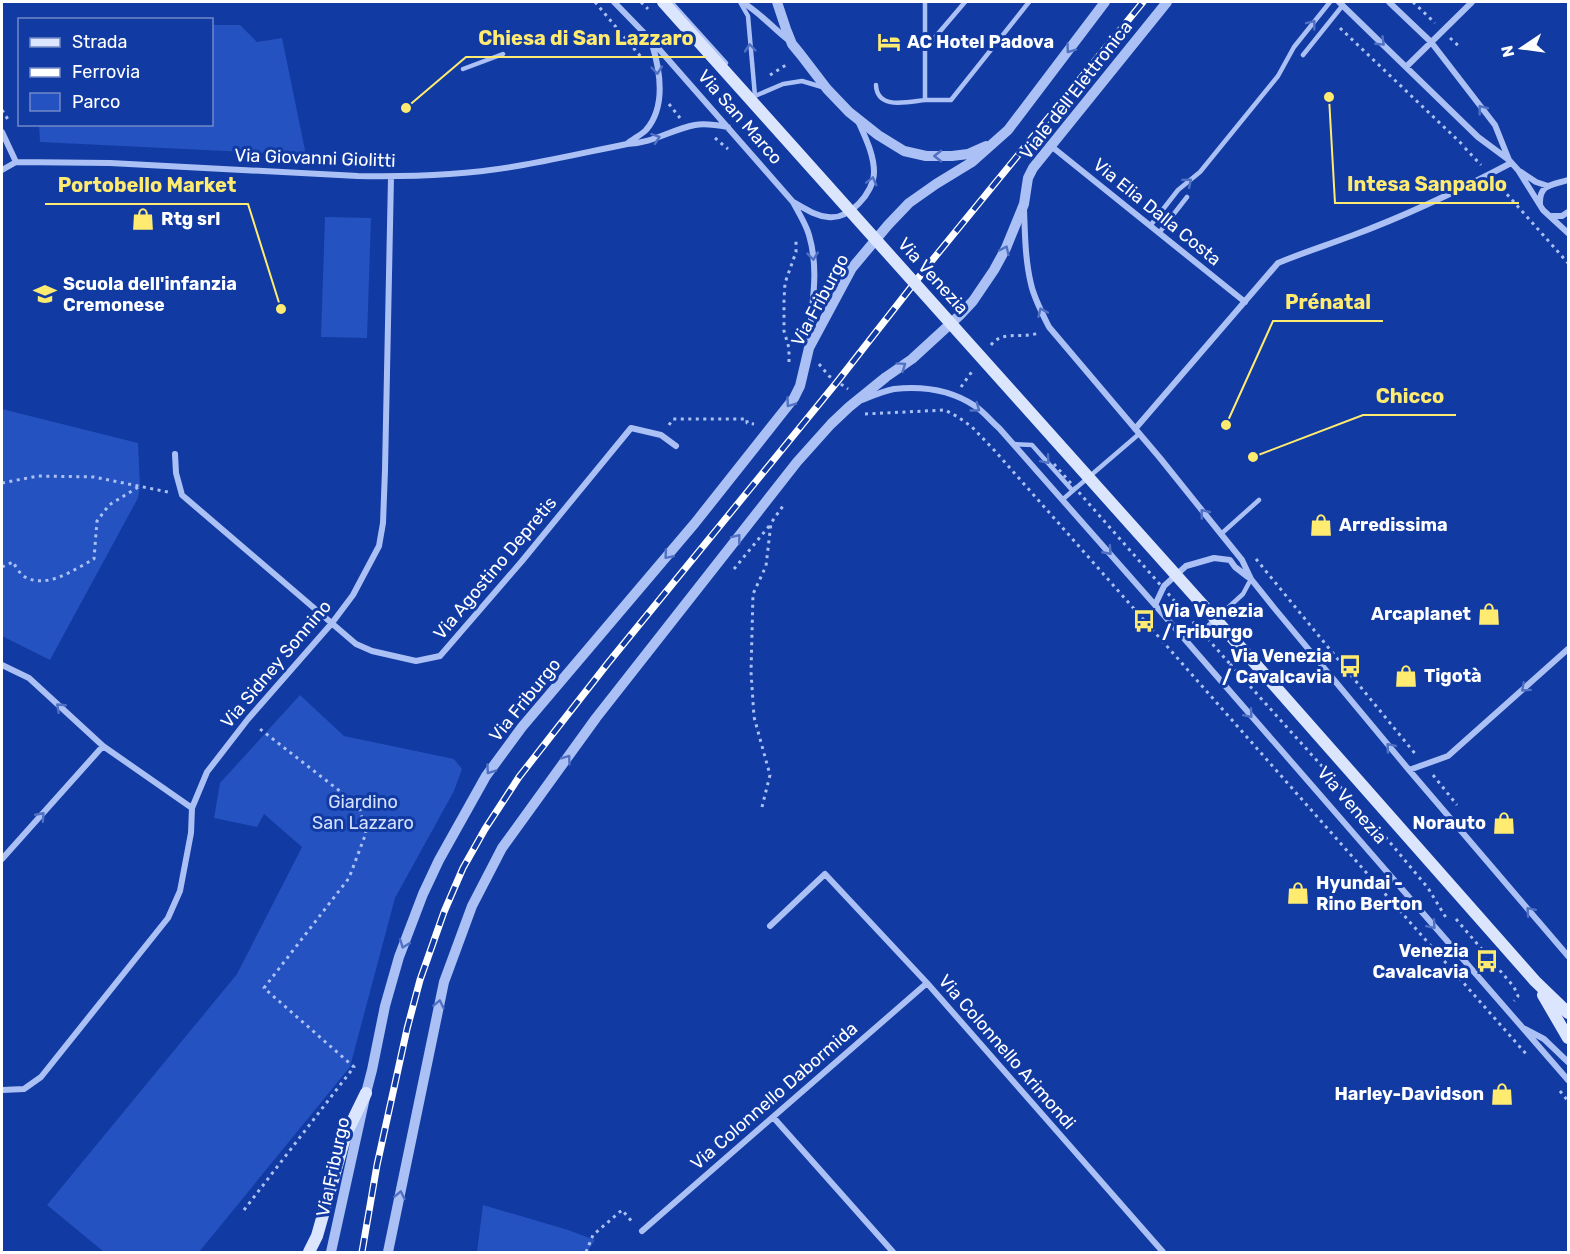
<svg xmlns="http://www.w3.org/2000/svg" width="1570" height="1254" viewBox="0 0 1570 1254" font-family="Rubik,sans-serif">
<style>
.green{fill:#2452c0}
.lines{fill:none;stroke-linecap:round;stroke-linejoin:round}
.path{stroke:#abc1f5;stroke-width:3;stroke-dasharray:3 4.5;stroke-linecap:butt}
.service{stroke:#abc1f5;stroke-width:4.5}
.minor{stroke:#abc1f5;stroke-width:6}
.tertiary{stroke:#abc1f5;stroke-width:10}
.secondary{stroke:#dbe5fe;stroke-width:12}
.rail-casing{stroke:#fff;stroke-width:7}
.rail{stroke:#113aa2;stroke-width:4.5;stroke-dasharray:14;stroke-linecap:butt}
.path-bridge{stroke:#abc1f5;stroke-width:3;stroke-dasharray:3 4.5;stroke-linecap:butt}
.secondary-bridge{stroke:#dbe5fe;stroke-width:12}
.oneway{stroke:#4f70c3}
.labels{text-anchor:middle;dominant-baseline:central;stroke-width:6;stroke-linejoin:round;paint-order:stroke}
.poi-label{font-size:18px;font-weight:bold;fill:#fff;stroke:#113aa2;text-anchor:start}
.street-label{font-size:18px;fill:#fff;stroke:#113aa2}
.park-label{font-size:18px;fill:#d4e1fe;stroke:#113aa2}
.leader{fill:none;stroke:#ffeb6f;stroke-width:2}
.callout-dot{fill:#ffeb6f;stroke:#113aa2;stroke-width:2}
.callout-label{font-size:20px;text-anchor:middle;font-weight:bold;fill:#ffeb6f;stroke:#113aa2;stroke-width:6;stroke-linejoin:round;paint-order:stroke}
</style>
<rect width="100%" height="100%" fill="#113aa2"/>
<!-- green -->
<path class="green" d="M212 25H240L257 42 282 38 306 155 40 142 39 125 212 124Z
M325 217 371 218 367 338 321 337Z
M2 409 138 443 140 486 138 498 50 660 2 636Z
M300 695 344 736 454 759 462 769 454 791 395 898 350 1067 199 1252H104L47 1205 237 974 302 847 264 814 257 827 214 818 220 783Z
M483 1205 568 1230 595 1240 587 1252H477Z"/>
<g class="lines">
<!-- path -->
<path class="path" d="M595 2 641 57
M1413 2 1435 23
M1340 28 1465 147
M1450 38 1460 47
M770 75 786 65
M669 104 680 118
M2 110 9 121
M715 138 728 149
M1465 148 1481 165
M1497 183 1568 263
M991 345C1003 329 1025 340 1040 332
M789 362V348L784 331V300L785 283 796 252V239
M819 364 829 376 848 389
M961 387 973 370
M865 414 945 410 958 417 972 427 995 451 1527 1055
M669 425 673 419H747V423L754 424
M2 483 38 476 94 477 168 492
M1256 559 1417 756
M2 567 13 562C16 567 20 574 25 577 48 589 73 570 94 559L97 521 109 505 140 486
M734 569 770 525
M1230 664 1383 834 1428 888 1448 921
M1433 775 1457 805
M762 807 770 775 754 717 751 672 753 594 766 566 771 523 785 503
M1456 919 1514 987 1518 996 1514 1001
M1560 1091 1568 1101
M244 1210 354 1067 264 988 349 878 366 833 359 806 260 729
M586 1252 593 1235 622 1210 634 1224"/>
<!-- service -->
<path class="service" d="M671 2 726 63
M740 2 748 16 755 96 783 84 802 81 822 87
M925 2V100H951L1029 2
M925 49 965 2
M1303 55 1343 5
M463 69 503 54
M876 85C877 110 907 102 925 100
M1150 226 1178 190 1200 172 1278 76 1294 47 1330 2
M1159 233 1187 197
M1013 444 1032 445 1072 490
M1062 500 1139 434
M1221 534 1259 500
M1186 640 1197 636 1243 594 1251 579"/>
<!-- minor -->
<path class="minor" d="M614 2 651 40 793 202C798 212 806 224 809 235 820 273 811 305 809 342
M742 2C759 12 772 27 787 39
M1339 2 1478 137 1509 160 1518 170 1543 210 1568 233
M1389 2 1431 42 1495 125 1509 160
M1406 67 1472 2
M2 132 16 162
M627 144C633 139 641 135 646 130 666 107 660 70 652 44
M1051 146 1245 302
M2 170 16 162 110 163 358 176C413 177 469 175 523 165 558 159 592 151 627 144 653 143 670 130 695 125 706 123 717 125 728 127
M1521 172 1536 182 1548 186
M793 202C804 208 815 216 828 217 849 220 874 193 874 172 874 155 866 139 859 123
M1540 204C1539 183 1554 185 1568 180
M1024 209C1025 234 1025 259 1031 284 1034 298 1042 313 1049 327L1160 458 1221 534 1242 560 1251 579 1275 609 1409 770 1568 956
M1552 216H1562L1568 212
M862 400C872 396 883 391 894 389 922 386 951 390 975 406 984 412 991 421 999 428L1155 605 1568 1080
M1135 429 1278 263C1302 253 1327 245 1351 236 1405 216 1460 190 1511 163
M175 454 176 473 182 495 356 644 372 651 416 661 440 656 522 561 631 428 661 435 676 446
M1155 605 1164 586 1186 566 1214 558 1230 560 1235 567 1248 577
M2 665 29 678 103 746 192 808
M1409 770 1448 756 1568 649
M2 859 103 746
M770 926 825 874 927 983 1163 1252
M1525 1029 1544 1039 1568 1062
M2 1090 24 1089 41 1077 168 918 180 891 191 833 192 808 207 772 248 719 332 623 353 595 379 546 383 523 385 470 391 177
M773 1117 893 1252
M642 1231 927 983"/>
<!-- tertiary -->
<path class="tertiary" d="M777 2 786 29 792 44 801 55 827 89 849 112 878 135 904 151 926 156H952L968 154 986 146
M331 1252 366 1093 372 1070 385 1006 399 957 423 894 439 860 486 776 522 727 695 523 794 398 800 386 809 348 852 268 888 225 909 203 936 184 972 162 1008 130 1105 2
M388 1252 444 982 472 906 502 848 596 718 797 462 831 424 849 407 886 377 912 359 960 315 973 301 994 270 1006 248 1024 204 1028 178 1033 168 1167 2"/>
<!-- secondary -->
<path class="secondary" d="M1244 651 1535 981 1568 1013
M1543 995 1568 1038
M309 1252 317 1236 346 1134 366 1093"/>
<!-- rail casing -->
<g class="rail-casing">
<path id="rail" d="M362 1252 377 1165 407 1029 420 980 444 912 463 868 485 829 519 777 608 663 837 382 930 263 1143 2"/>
</g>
<!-- rail -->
<use href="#rail" class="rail"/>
<!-- path-bridge -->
<path class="path-bridge" d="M641 2 648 9
M1054 464 1230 664"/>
<!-- secondary-bridge -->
<path class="secondary-bridge" d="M663 2 1244 651"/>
</g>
<!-- one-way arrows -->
<defs><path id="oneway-chevron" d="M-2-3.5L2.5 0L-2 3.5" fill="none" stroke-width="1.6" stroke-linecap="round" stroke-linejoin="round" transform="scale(1.5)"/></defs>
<g class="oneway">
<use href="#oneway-chevron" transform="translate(1312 24) rotate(-52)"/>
<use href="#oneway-chevron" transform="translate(1381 42) rotate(44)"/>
<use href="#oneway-chevron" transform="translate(750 48) rotate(-95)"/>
<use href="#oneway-chevron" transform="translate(1070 49) rotate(126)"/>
<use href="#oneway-chevron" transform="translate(657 70) rotate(85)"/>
<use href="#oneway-chevron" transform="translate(1482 109) rotate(-128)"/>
<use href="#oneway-chevron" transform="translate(656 138) rotate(-19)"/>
<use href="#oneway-chevron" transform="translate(938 156) rotate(180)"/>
<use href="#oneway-chevron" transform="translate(872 181) rotate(-76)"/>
<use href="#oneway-chevron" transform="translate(1188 182) rotate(-40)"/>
<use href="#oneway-chevron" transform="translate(1005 250) rotate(-65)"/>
<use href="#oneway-chevron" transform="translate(813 256) rotate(84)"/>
<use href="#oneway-chevron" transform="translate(1042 312) rotate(-114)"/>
<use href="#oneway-chevron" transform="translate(902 366) rotate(-35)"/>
<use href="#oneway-chevron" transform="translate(790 403) rotate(126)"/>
<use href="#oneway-chevron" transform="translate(976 408) rotate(36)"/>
<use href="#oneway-chevron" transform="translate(1046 460) rotate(49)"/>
<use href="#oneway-chevron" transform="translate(1204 513) rotate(-129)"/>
<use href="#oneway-chevron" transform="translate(737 538) rotate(-52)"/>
<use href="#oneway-chevron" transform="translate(1108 551) rotate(48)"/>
<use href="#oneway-chevron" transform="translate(668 555) rotate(130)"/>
<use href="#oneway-chevron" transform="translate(1525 688) rotate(138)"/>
<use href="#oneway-chevron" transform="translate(60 707) rotate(-137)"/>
<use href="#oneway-chevron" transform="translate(1249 714) rotate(49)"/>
<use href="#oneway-chevron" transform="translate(1390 747) rotate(-130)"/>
<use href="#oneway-chevron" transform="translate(567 759) rotate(-54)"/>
<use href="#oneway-chevron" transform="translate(490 770) rotate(125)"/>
<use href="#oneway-chevron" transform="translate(41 816) rotate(-48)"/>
<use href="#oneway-chevron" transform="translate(1530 911) rotate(-131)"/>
<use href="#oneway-chevron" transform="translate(1432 925) rotate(49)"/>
<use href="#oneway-chevron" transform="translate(404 944) rotate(111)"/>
<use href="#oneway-chevron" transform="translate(439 1004) rotate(-78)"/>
<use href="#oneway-chevron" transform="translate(400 1195) rotate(-78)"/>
</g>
<!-- icons -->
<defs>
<g id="hotel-bare" transform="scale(1.8)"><path d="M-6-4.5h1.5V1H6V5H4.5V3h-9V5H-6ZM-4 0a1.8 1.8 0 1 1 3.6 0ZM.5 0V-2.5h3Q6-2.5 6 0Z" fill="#ffeb6f" stroke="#113aa2" stroke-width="2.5" paint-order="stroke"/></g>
<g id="shop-bare" transform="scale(1.8)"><path d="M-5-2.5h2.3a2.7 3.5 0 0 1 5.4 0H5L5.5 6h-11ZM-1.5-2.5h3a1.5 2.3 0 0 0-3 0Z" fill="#ffeb6f" stroke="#113aa2" stroke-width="2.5" paint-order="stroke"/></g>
<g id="school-bare" transform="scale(1.8)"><path d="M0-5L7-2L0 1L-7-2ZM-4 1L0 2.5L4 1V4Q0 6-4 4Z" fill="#ffeb6f" stroke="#113aa2" stroke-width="2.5" paint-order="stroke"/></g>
<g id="bus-bare" transform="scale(1.8)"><path d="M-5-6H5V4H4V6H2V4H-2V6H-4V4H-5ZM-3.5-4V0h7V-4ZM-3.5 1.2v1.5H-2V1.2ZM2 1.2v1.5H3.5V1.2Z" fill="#ffeb6f" stroke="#113aa2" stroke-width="2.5" paint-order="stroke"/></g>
</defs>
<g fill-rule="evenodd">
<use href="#hotel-bare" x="889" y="42"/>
<use href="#shop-bare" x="143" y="219"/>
<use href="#school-bare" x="45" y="294"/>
<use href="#shop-bare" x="1321" y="525"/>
<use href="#shop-bare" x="1489" y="614"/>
<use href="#bus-bare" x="1144" y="621"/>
<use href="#bus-bare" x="1350" y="666"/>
<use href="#shop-bare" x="1406" y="676"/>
<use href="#shop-bare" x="1504" y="823"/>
<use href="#shop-bare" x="1298" y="893"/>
<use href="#bus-bare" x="1487" y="961"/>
<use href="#shop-bare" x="1502" y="1094"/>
</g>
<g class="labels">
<!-- poi labels -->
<g class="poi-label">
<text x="907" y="42">AC Hotel Padova</text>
<text x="161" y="219">Rtg srl</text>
<text x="63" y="284">Scuola dell'infanzia<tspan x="63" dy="21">Cremonese</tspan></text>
<text x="1339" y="525">Arredissima</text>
<text x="1162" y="611">Via Venezia<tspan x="1162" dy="21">/ Friburgo</tspan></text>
<text x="1471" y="614" text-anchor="end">Arcaplanet</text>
<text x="1332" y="656" text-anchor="end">Via Venezia<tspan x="1332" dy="21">/ Cavalcavia</tspan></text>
<text x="1424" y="676">Tigotà</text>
<text x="1486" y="823" text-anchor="end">Norauto</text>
<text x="1316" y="883">Hyundai -<tspan x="1316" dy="21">Rino Berton</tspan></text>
<text x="1469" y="951" text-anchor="end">Venezia<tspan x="1469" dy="21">Cavalcavia</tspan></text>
<text x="1484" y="1094" text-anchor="end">Harley-Davidson</text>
</g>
<!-- street labels -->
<g class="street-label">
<text transform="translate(1076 90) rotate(-52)">Viale dell'Elettronica</text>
<text transform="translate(740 117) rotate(49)">Via San Marco</text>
<text transform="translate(315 158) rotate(2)">Via Giovanni Giolitti</text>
<text transform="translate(1157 212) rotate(39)">Via Elia Dalla Costa</text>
<text transform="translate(933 276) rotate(48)">Via Venezia</text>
<text transform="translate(820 300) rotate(-62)">Via Friburgo</text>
<text transform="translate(495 568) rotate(-50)">Via Agostino Depretis</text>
<text transform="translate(276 664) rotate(-50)">Via Sidney Sonnino</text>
<text transform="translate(525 700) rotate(-51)">Via Friburgo</text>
<text transform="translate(1352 805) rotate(49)">Via Venezia</text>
<text transform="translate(1007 1052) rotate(49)">Via Colonnello Arimondi</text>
<text transform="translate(774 1096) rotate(-41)">Via Colonnello Dabormida</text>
<text transform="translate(333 1167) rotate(-78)">Via Friburgo</text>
</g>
<!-- park labels -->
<g class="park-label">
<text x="363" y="802">Giardino<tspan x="363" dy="21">San Lazzaro</tspan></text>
</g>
</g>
<!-- callouts -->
<path class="leader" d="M406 108L466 57H706M1329 97L1335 203H1519M281 309L248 204H45M1226 425L1273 321H1383M1253 457L1363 415H1456"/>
<g class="callout-dot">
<circle cx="406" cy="108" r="6"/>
<circle cx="1329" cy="97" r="6"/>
<circle cx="281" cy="309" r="6"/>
<circle cx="1226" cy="425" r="6"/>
<circle cx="1253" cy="457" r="6"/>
</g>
<g class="callout-label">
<text x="586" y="45">Chiesa di San Lazzaro</text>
<text x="1427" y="191">Intesa Sanpaolo</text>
<text x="147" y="192">Portobello Market</text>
<text x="1328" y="309">Prénatal</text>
<text x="1410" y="403">Chicco</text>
</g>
<!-- border -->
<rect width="1570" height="1254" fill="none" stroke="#ffffff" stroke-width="6"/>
<!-- legend -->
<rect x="18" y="18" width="195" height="108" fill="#113aa2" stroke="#7089c7" stroke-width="1.5"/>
<rect x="30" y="38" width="30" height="9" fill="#dbe5fe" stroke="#7089c7" stroke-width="1.5"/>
<text x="72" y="48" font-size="18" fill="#ffffff">Strada</text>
<rect x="30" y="68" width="30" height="9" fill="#ffffff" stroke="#7089c7" stroke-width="1.5"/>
<text x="72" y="78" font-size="18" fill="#ffffff">Ferrovia</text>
<rect x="30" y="93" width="30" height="18" fill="#2452c0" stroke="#7089c7" stroke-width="1.5"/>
<text x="72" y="108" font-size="18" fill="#ffffff">Parco</text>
<!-- north arrow -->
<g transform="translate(1522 48) rotate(257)" stroke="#113aa2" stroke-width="4.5" paint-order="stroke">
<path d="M0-4.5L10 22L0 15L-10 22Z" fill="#ffffff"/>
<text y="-9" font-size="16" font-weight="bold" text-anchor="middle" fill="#ffffff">N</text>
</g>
</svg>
